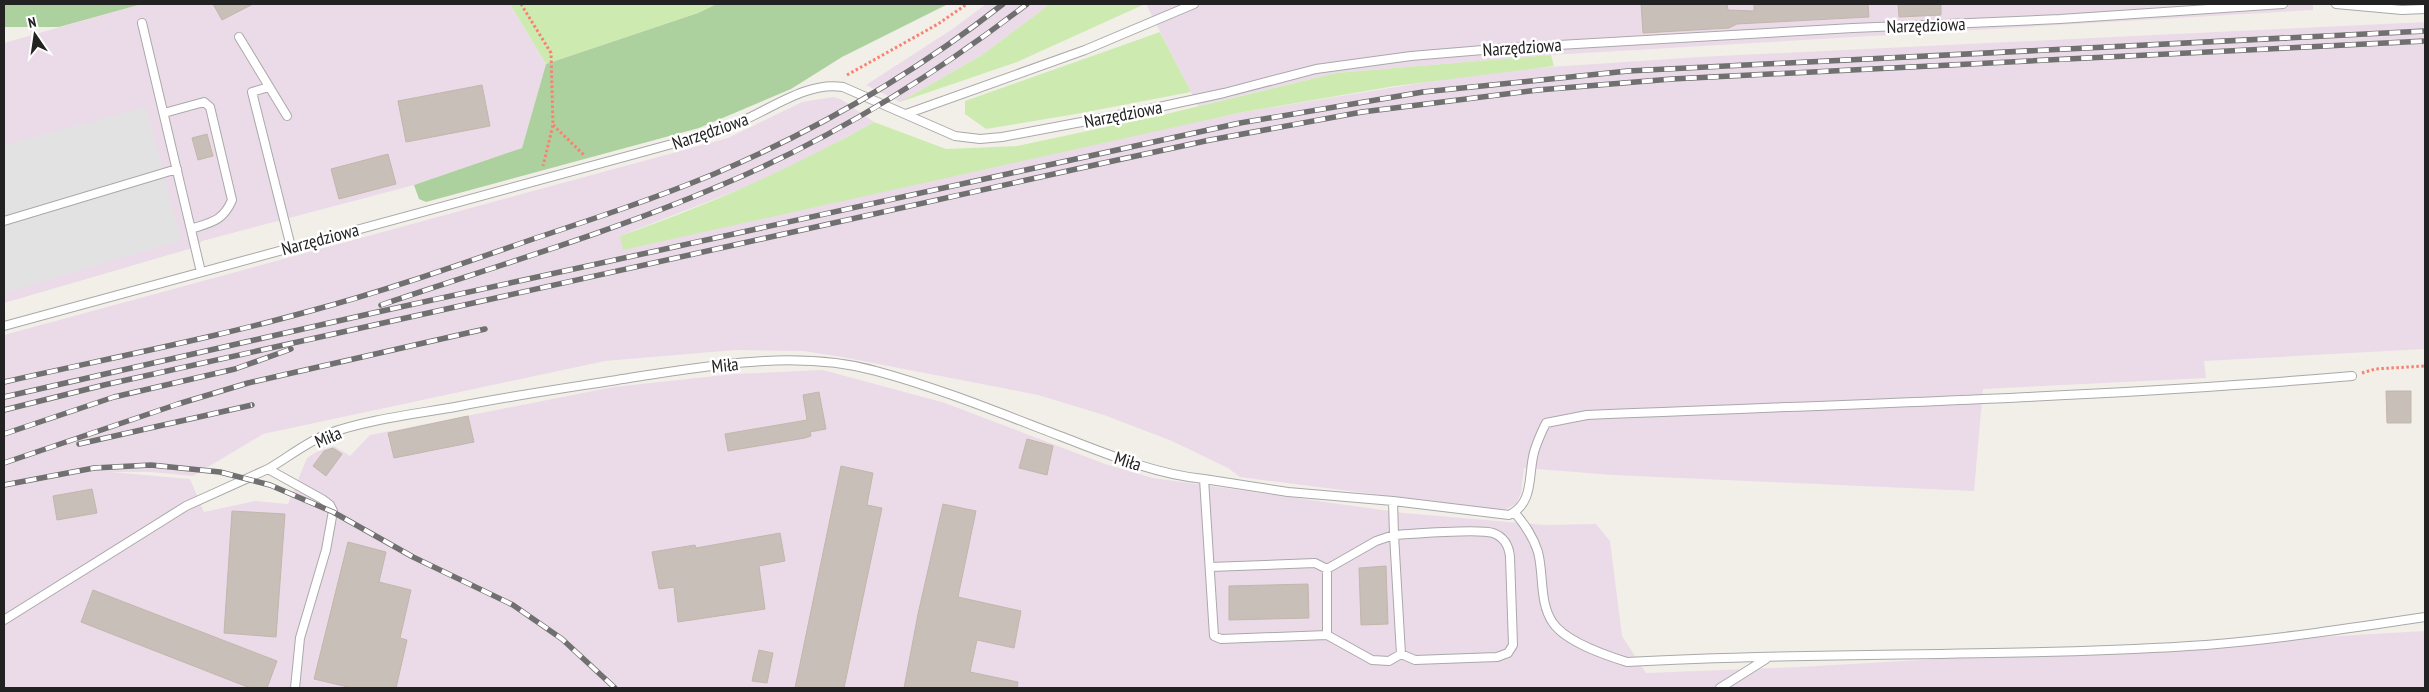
<svg xmlns="http://www.w3.org/2000/svg" width="2429" height="692" viewBox="0 0 2429 692" font-family="'PT Sans Narrow',sans-serif">
<style>
.industrial{fill:#ebdbe8}
.grass{fill:#cdebb0}
.forest{fill:#add19e}
.parking{fill:#e2e2e2}
.building{fill:#c7bfb8;stroke:#c4b6ab}
.lines{fill:none;stroke-linecap:round;stroke-linejoin:round}
.service-casing{stroke:#a9a9a9;stroke-width:10}
.path{stroke:#fa8072;stroke-width:3;stroke-dasharray:2.5 2.5;stroke-linecap:butt}
.service{stroke:#fff;stroke-width:8}
.rail-casing{stroke:#707070;stroke-width:5.5}
.rail{stroke:#fff;stroke-width:4;stroke-dasharray:11;stroke-linecap:butt}
.labels{text-anchor:middle;dominant-baseline:central;stroke-width:5;stroke-linejoin:round;paint-order:stroke}
.street-label{font-size:18px;fill:#222;stroke:#fff}
</style>
<rect width="100%" height="100%" fill="#f2efe9"/>
<!-- industrial -->
<path class="industrial" d="M142 4H510L546 64 522 148 414 185 202 241 196 247 4 303V43Z
M986 4H1050L982 55 900 102 866 85 954 28Z
M1146 4H2313V10L1551 55 1336 73 1198 106Z
M2425 22V349L2204 361 2206 378 1983 389 1974 491 1613 475 1524 468 1521 493 1516 504 1504 510H1496L1240 477 1228 468 1172 441 1104 415 1038 395 842 357 803 351 735 350 605 361 263 434 193 476 151 472H111L190 479 204 512 255 501 288 504 307 458 318 451 334 446 350 456 370 435 613 387 734 374 823 370 945 403 1105 464 1153 478 1404 513 1545 525 1596 524 1610 541 1622 636 1646 673 1799 667 2425 631V688H4V335L728 138 802 102 833 97 841 99 874 122 793 166 748 186 620 236 1238 113 1463 76 1535 68 1699 57Z"/>
<!-- grass -->
<path class="grass" d="M510 4H717L698 13 546 64Z
M1050 4H1145L1017 62 900 102 982 55Z
M1160 32 1191 92 1076 114 986 129 965 114V101Z
M1551 55 1554 66 1395 86 1238 113 623 250 620 236C708 205 793 168 874 122L946 149 1017 146 1158 116 1336 73Z"/>
<!-- forest -->
<path class="forest" d="M4 4H142L59 27H4Z
M717 4H948L842 57 791 89 699 128 426 202 419 199 414 185 522 148 546 64 698 13Z"/>
<!-- parking -->
<path class="parking" d="M146 107 181 240 4 293V145Z"/>
<!-- building -->
<path class="building" d="M213 4H253L222 20Z
M1641 4H1727L1728 10 1754 11V4H1868L1869 17 1737 24 1729 28 1643 33Z
M1898 4H1941V15L1899 17Z
M482 85 490 126 406 142 398 101Z
M207 134 213 156 198 160 192 138Z
M388 154 396 184 339 199 331 169Z
M2386 391H2411V423H2387Z
M819 392 826 429 810 432 811 436 805 438 728 451 725 434 807 420 803 395Z
M468 416 474 442 394 458 388 433Z
M1027 439 1053 446 1047 475 1019 468Z
M333 448 342 454 326 476 313 466 324 451Z
M841 466 873 473 867 505 882 508 862 602 844 688H795Z
M92 489 97 513 57 520 53 496Z
M943 504 976 511 958 597 1021 611 1014 648 977 640 970 672 1018 682 1017 688H904L918 614Z
M232 511 285 514 276 637 224 633Z
M780 533 785 561 759 566 765 609 678 622 674 587 659 589 652 552 695 545 696 548Z
M348 542 386 552 379 582 411 590 400 638 407 640 396 688H352L314 679Z
M1386 566 1388 624 1361 625 1359 568Z
M1308 584 1309 618 1229 620V586Z
M93 590 277 661 267 688H250L81 622Z
M759 650 773 653 767 683 752 681Z"/>
<g class="lines">
<!-- service casing -->
<g class="service-casing">
<path id="service" d="M2336 4 2402 10 2425 9
M142 23 201 272
M239 37 287 116
M269 87 252 92 291 247
M164 113 204 102 210 107 232 200C223 221 212 222 191 229
M906 114 1085 50 1194 4
M4 221 177 169
M4 326 683 141C703 135 723 130 742 121 772 108 809 81 843 87L955 136 980 139 1002 137 1145 110 1224 93 1316 69 1411 56 1507 48 1853 28 2060 19 2283 4
M268 469C287 458 307 442 327 434 369 419 417 414 460 406 516 395 573 387 629 378 709 366 796 349 876 371 939 388 1000 413 1060 436 1107 454 1154 474 1204 479L1214 636 1221 639 1327 635 1372 660 1389 661 1401 654 1394 535 1376 541 1327 569 1315 563 1210 567
M1204 479 1288 492 1393 501 1509 515C1536 502 1527 472 1535 449 1538 440 1542 431 1546 423L1587 415C1842 404 2097 398 2352 376
M1393 501 1394 535C1413 534 1479 528 1493 533 1504 537 1509 546 1510 557L1513 645 1508 653 1497 657 1415 660 1401 654
M1515 513C1525 525 1533 536 1538 552 1544 575 1539 603 1553 623 1566 642 1605 655 1627 662 1819 651 2013 658 2206 645 2279 639 2352 628 2425 617
M1327 569V635
M4 620 186 506 268 469 322 499 330 505 333 511 326 550 300 638 295 688
M1720 688 1766 659"/>
</g>
<!-- path -->
<path class="path" d="M521 4 551 53 553 125 543 166
M847 75 938 24 967 4
M553 125 585 156
M2362 373 2375 369 2425 366"/>
<!-- service -->
<use href="#service" class="service"/>
<!-- rail casing -->
<g class="rail-casing">
<path id="rail" d="M381 305C493 267 609 233 719 186 830 140 932 77 1027 4
M4 382C106 359 209 339 310 311 386 291 461 264 536 238 596 218 656 198 714 174 817 130 915 73 1003 4
M4 397 373 313 1240 123 1423 92 1628 71 2425 31
M4 410 104 385 1099 164 1210 140 1362 112 1538 90 1672 79 2425 41
M4 434 114 397 235 369 291 349
M79 444 252 405
M4 463 178 404 248 383 485 329
M4 485 94 468 151 465 220 472 270 485 333 512 413 557 513 605 562 639 615 688"/>
</g>
<!-- rail -->
<use href="#rail" class="rail"/>
</g>
<g class="labels">
<!-- street labels -->
<g class="street-label">
<text transform="translate(1926 25) rotate(-2)">Narzędziowa</text>
<text transform="translate(1522 47) rotate(-4)">Narzędziowa</text>
<text transform="translate(1123 114) rotate(-11)">Narzędziowa</text>
<text transform="translate(710 131) rotate(-19)">Narzędziowa</text>
<text transform="translate(320 239) rotate(-15)">Narzędziowa</text>
<text transform="translate(725 365) rotate(-6)">Miła</text>
<text transform="translate(328 437) rotate(-23)">Miła</text>
<text transform="translate(1128 461) rotate(17)">Miła</text>
</g>
</g>
<!-- border -->
<rect width="2429" height="692" fill="none" stroke="#222222" stroke-width="10"/>
<!-- north arrow -->
<g transform="translate(35 35) rotate(347)" stroke="#ffffff" stroke-width="4" paint-order="stroke">
<path d="M0-4L9 19L0 12L-9 19Z" fill="#222222"/>
<text y="-8" font-size="14" font-weight="bold" text-anchor="middle" fill="#222222">N</text>
</g>
</svg>
